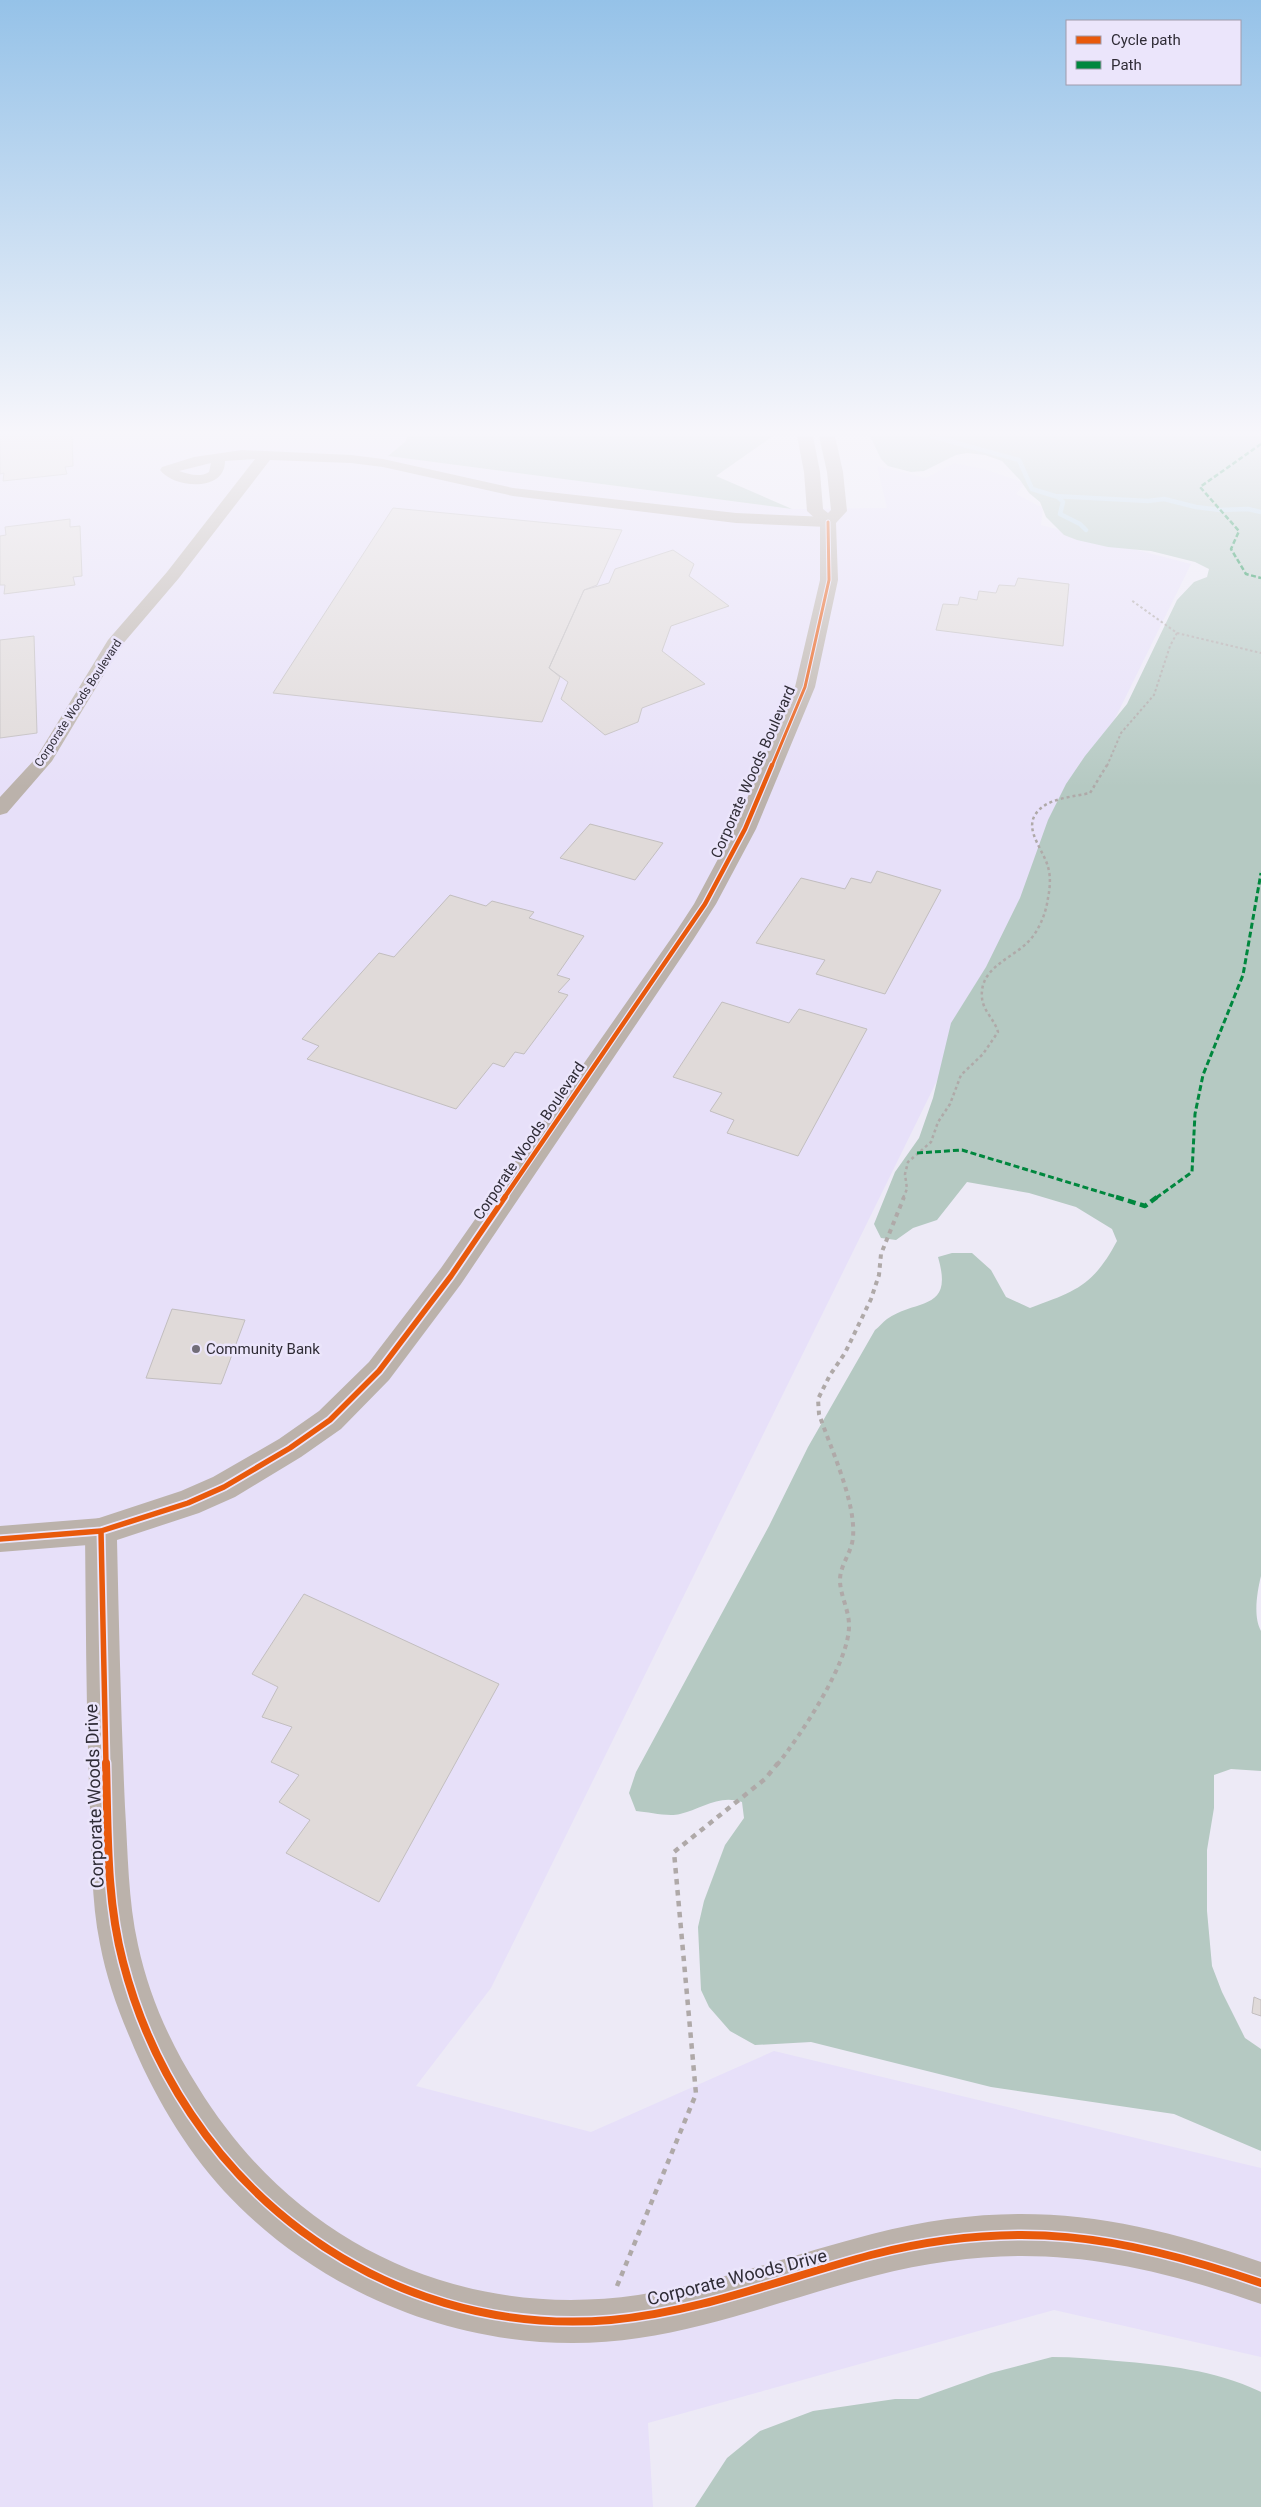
<svg xmlns="http://www.w3.org/2000/svg" width="1261" height="2507" viewBox="0 0 1261 2507" font-family="Roboto,sans-serif">
<style>
.built{fill:#e7e0f9}
.forest{fill:#b5c9c2}
.lines{fill:none;stroke-linecap:round;stroke-linejoin:round}
.stream{stroke:#b8d8e7;stroke-width:4.5}
.building{fill:#e0dad9;stroke:#c2bebf}
.path-far3{stroke:#afa9a8;stroke-width:2;stroke-dasharray:2.5 2.5;stroke-linecap:butt}
.path-far2{stroke:#afa9a8;stroke-width:2.5;stroke-dasharray:3 3;stroke-linecap:butt}
.path-far1{stroke:#afa9a8;stroke-width:4;stroke-dasharray:4.5 4.5;stroke-linecap:butt}
.path{stroke:#afa9a8;stroke-width:4.5;stroke-dasharray:5.5 5.5;stroke-linecap:butt}
.minor{fill:#bbb2ab;fill-rule:evenodd}
.tertiary{fill:#bbb2ab;fill-rule:evenodd}
.quiet-far2{stroke:#00873e;stroke-width:2.5;stroke-dasharray:5 2.5;stroke-linecap:butt}
.quiet-far1{stroke:#00873e;stroke-width:3;stroke-dasharray:6 3;stroke-linecap:butt}
.quiet{stroke:#00873e;stroke-width:4.5;stroke-dasharray:8 4.5;stroke-linecap:butt}
.cycleway-far3-casing{stroke:#ebe5fb;stroke-width:5}
.cycleway-far2-casing{stroke:#ebe5fb;stroke-width:7}
.cycleway-far1-casing{stroke:#ebe5fb;stroke-width:9}
.cycleway-casing{stroke:#ebe5fb;stroke-width:11}
.cycleway-far3{stroke:#e8590c;stroke-width:3}
.cycleway-far2{stroke:#e8590c;stroke-width:4.5}
.cycleway-far1{stroke:#e8590c;stroke-width:5.5}
.cycleway{stroke:#e8590c;stroke-width:8}
.poi-dot{fill:#726e79;stroke:#ebe5fb;stroke-width:2}
.labels{text-anchor:middle;dominant-baseline:central;stroke-width:5;stroke-linejoin:round;paint-order:stroke}
.far-street-label{font-size:12px;fill:#2f2c36;stroke:#ebe5fb}
.street-label{font-size:15px;fill:#2f2c36;stroke:#ebe5fb}
.poi-label{font-size:15px;fill:#2f2c36;stroke:#ebe5fb;text-anchor:start}
.near-street-label{font-size:18px;fill:#2f2c36;stroke:#ebe5fb}
</style>
<rect width="100%" height="100%" fill="#edeaf6"/>
<!-- built -->
<path class="built" d="M0 436H407L405 442 389 456 792 509 887 508 877 466 926 478 954 463 984 469 1025 483 1016 494 1043 508 1041 525 1191 564 491 1988 416 2086 591 2132 774 2051 1261 2168V2357L1054 2310 648 2423 653 2507H0Z"/>
<!-- forest -->
<path class="forest" d="M407 436H773L716 476 792 509 388 456 405 442Z
M870 436H1261V1576C1257 1592 1253 1617 1261 1631V1771L1231 1769 1214 1775V1808L1207 1850V1911L1212 1966 1222 1992 1245 2038 1261 2049V2151L1174 2114 991 2087 811 2042 755 2045 730 2031 709 2007 701 1990 698 1927 704 1901 725 1845 744 1818 742 1802C719 1794 701 1809 680 1814 668 1817 649 1812 636 1811L629 1793 636 1772 769 1526 808 1447 875 1330C879 1327 883 1322 887 1319 918 1298 954 1312 938 1257L952 1253H972L991 1270 1006 1297 1030 1308C1076 1291 1093 1286 1117 1241L1112 1229 1076 1207 1029 1193 967 1182 937 1220 913 1228 896 1240 881 1238 874 1224 895 1172 919 1138 933 1098 951 1023 986 967 1020 898 1048 820 1066 784 1085 756 1127 704 1177 600 1194 582 1207 577 1209 569 1195 562 1151 551 1108 547 1077 540 1064 535 1046 517 1040 502 1029 493 1020 480 1002 461 985 455 967 453 956 455 924 471 911 472 888 466 881 459Z
M1052 2357C1074 2357 1095 2359 1117 2361 1166 2365 1214 2370 1259 2391L1261 2392V2507H695L727 2458 760 2431 813 2411 895 2399H918L991 2373Z"/>
<g class="lines">
<!-- stream -->
<path class="stream" d="M931 436 1019 460 1032 489 1058 497 1063 502 1060 514 1080 524 1086 530
M1054 496 1148 501 1164 499 1196 507 1220 510 1248 509 1261 512"/>
</g>
<!-- building -->
<path class="building" d="M0 436H72L73 466 65 467 67 474 3 481 4 473 0 474Z
M393 508 622 530 597 585 584 590 549 668 560 677 542 722 273 693Z
M70 519V527L80 526 82 576 73 577 75 585 4 594 5 585H0V536L6 535 5 527Z
M673 550 694 564 689 576 729 606 671 626 662 651 705 684 642 708 638 722 605 735 561 699 568 682 549 668 584 590 609 583 615 569Z
M1018 578 1069 584 1063 646 936 630 943 604 958 605 960 597 977 600 979 591 996 593 999 585 1015 586Z
M34 636 37 733 0 738V640Z
M590 824 663 843 635 880 560 858Z
M877 871 941 890 885 994 816 974 825 960 756 943 801 878 845 889 851 878 871 883Z
M450 895 486 906 492 901 534 912 529 918 584 936 557 975 570 979 558 992 568 995 524 1054 515 1052 504 1067 493 1063 456 1109 307 1059 319 1046 302 1039 379 953 394 957Z
M722 1002 789 1023 799 1009 867 1029 798 1156 727 1133 734 1120 710 1111 722 1093 673 1077Z
M172 1309 245 1320 221 1384 146 1378Z
M304 1594 499 1684 379 1902 286 1853 310 1820 279 1802 299 1775 271 1762 292 1727 262 1717 278 1687 252 1674Z
M1254 1997 1261 2000V2016L1252 2013Z"/>
<g class="lines">
<!-- path-far3 -->
<path class="path-far3" d="M1177 633 1261 653
M1107 766 1121 733 1154 695 1170 646 1177 633 1131 600"/>
<!-- path-far2 -->
<path class="path-far2" d="M903 1198 907 1189 905 1174 908 1162 931 1142 938 1122 950 1104 961 1075 983 1054 998 1032C995 1020 983 1011 982 998 979 968 1011 959 1028 942 1039 931 1046 913 1048 898 1050 888 1051 877 1048 867 1044 851 1025 831 1035 815 1045 798 1073 797 1090 793L1107 765"/>
<!-- path-far1 -->
<path class="path-far1" d="M777 1765C800 1736 850 1662 849 1625 849 1610 840 1595 840 1580 840 1565 852 1552 853 1537 856 1502 831 1449 819 1414L818 1399 830 1375 845 1353 871 1299 879 1275 881 1254 904 1197"/>
<!-- path -->
<path class="path" d="M617 2286 696 2094 674 1852 765 1779 778 1763"/>
<!-- minor -->
<path class="minor" d="M242 450 351 455 383 459 513 488 736 513 828 517 836 522 828 527 736 523 513 496 383 467 351 463 270 460 179 578 121 646 52 761 7 813 0 815V797L36 758 108 640 167 572 255 459 225 461C225 493 173 488 160 470L162 467 194 457ZM211 463 209 472C199 478 189 474 179 471Z
M101 1518 111 1522 115 1531 111 1540 101 1544 0 1552V1526Z"/>
<!-- tertiary -->
<path class="tertiary" d="M797 436H813L820 472 823 509 828 513 831 510 827 472 819 436H835L843 472 847 511 836 523 838 580 815 687 756 829 716 904 693 940 461 1284 389 1380 341 1429 301 1457 235 1497 199 1513 117 1540C119 1629 121 1718 125 1807 128 1853 128 1900 138 1945 149 1996 170 2043 198 2087 293 2242 458 2321 638 2295 718 2283 794 2254 872 2234 1016 2197 1123 2214 1261 2262V2304C1123 2256 1017 2239 874 2276 795 2296 719 2326 639 2338 487 2361 328 2303 224 2191 184 2147 152 2092 130 2038 117 2008 106 1976 100 1944 91 1900 92 1854 90 1810 86 1717 86 1624 85 1531L90 1521 181 1491 213 1477 279 1439 319 1411 369 1362 441 1268 677 930 694 904 734 829 795 687 820 580V523L807 511 804 472Z"/>
<!-- quiet-far2 -->
<path class="quiet-far2" d="M1261 444 1200 487 1239 531 1231 549 1246 574 1261 578"/>
<!-- quiet-far1 -->
<path class="quiet-far1" d="M917 1153 962 1150 1120 1198
M1156 1198 1192 1172 1195 1114 1203 1075 1243 975 1261 873"/>
<!-- quiet -->
<path class="quiet" d="M1116 1197 1145 1206 1157 1197"/>
<!-- cycleway-far3 casing -->
<g class="cycleway-far3-casing">
<path id="cycleway-far3" d="M772 766 805 687 829 580 828 522"/>
</g>
<!-- cycleway-far2 casing -->
<g class="cycleway-far2-casing">
<path id="cycleway-far2" d="M504 1198 705 904 745 829 772 765"/>
</g>
<!-- cycleway-far1 casing -->
<g class="cycleway-far1-casing">
<path id="cycleway-far1" d="M101 1531 106 1765
M0 1539 101 1531 188 1503 224 1487 290 1448 330 1420 379 1371 451 1276 505 1197"/>
</g>
<!-- cycleway casing -->
<g class="cycleway-casing">
<path id="cycleway" d="M106 1763C108 1829 106 1898 123 1962 180 2183 380 2339 611 2320 700 2312 784 2278 871 2255 1015 2218 1122 2235 1261 2283"/>
</g>
<!-- cycleway-far3 -->
<use href="#cycleway-far3" class="cycleway-far3"/>
<!-- cycleway-far2 -->
<use href="#cycleway-far2" class="cycleway-far2"/>
<!-- cycleway-far1 -->
<use href="#cycleway-far1" class="cycleway-far1"/>
<!-- cycleway -->
<use href="#cycleway" class="cycleway"/>
</g>
<!-- sky -->
<linearGradient id="sky" x2="0" y2="1"><stop stop-color="#95c2e8"/><stop offset="0.55" stop-color="#f7f6fb"/><stop offset="1" stop-color="#f7f6fb" stop-opacity="0"/></linearGradient>
<rect width="1261" height="787" fill="url(#sky)"/>
<!-- markers -->
<circle class="poi-dot" cx="196" cy="1349" r="5"/>
<g class="labels">
<!-- far-street labels -->
<g class="far-street-label">
<text transform="translate(78 703) rotate(-57)">Corporate Woods Boulevard</text>
</g>
<!-- street labels -->
<g class="street-label">
<text transform="translate(753 772) rotate(-66)">Corporate Woods Boulevard</text>
<text transform="translate(529 1141) rotate(-56)">Corporate Woods Boulevard</text>
</g>
<!-- poi labels -->
<g class="poi-label">
<text x="206" y="1349">Community Bank</text>
</g>
<!-- near-street labels -->
<g class="near-street-label">
<text transform="translate(94 1796) rotate(-92)">Corporate Woods Drive</text>
<text transform="translate(737 2277) rotate(-14)">Corporate Woods Drive</text>
</g>
</g>
<!-- legend -->
<rect x="1066" y="20" width="175" height="65" fill="#ebe5fb" stroke="#a09bac"/>
<rect x="1076" y="36" width="25" height="8" fill="#e8590c" stroke="#a09bac"/>
<text x="1111" y="45" font-size="15" fill="#2f2c36">Cycle path</text>
<rect x="1076" y="61" width="25" height="8" fill="#00873e" stroke="#a09bac"/>
<text x="1111" y="70" font-size="15" fill="#2f2c36">Path</text>
</svg>
